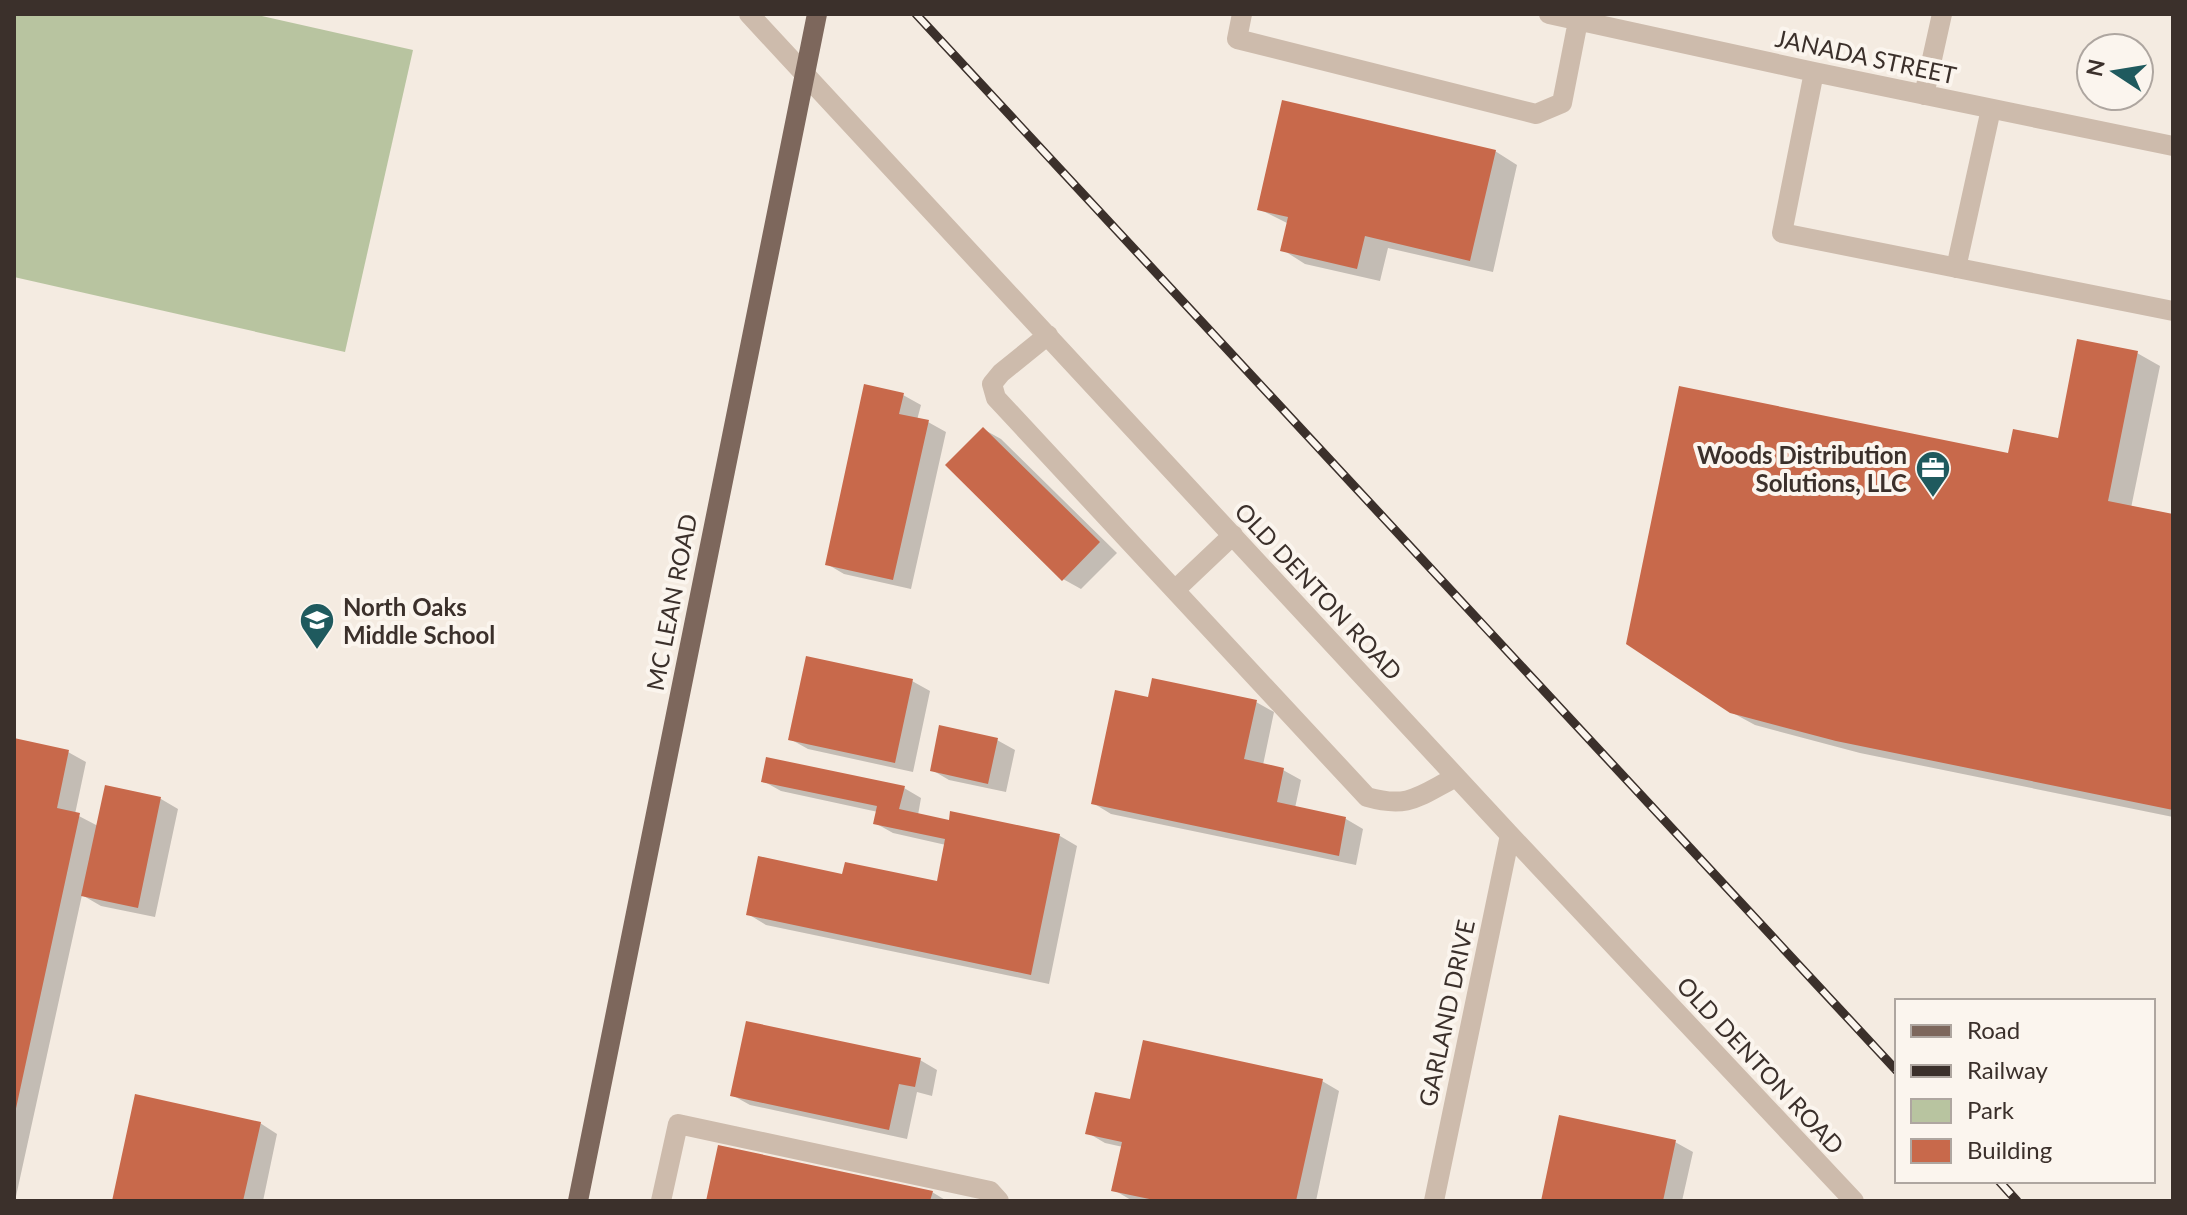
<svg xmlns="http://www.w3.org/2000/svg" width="2187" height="1215" viewBox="0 0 2187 1215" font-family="Lato,sans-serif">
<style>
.green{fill:#b8c4a0}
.shadow{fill:#0003}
.building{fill:#c8694b}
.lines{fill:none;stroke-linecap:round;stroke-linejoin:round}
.minor{stroke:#cdbbac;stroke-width:20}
.major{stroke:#7d675c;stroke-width:20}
.rail-casing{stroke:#3b302b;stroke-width:9}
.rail{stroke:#fbf5ee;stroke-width:6;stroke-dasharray:18;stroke-linecap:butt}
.labels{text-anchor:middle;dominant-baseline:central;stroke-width:8;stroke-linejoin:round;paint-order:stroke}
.street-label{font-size:24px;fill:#3b302b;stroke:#fbf5ee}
.poi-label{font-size:24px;font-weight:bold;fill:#3b302b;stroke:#fbf5ee;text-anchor:end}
</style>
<rect width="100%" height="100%" fill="#f4ebe1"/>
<!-- green -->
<path class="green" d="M14 14H253L413 50 345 352 14 277Z"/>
<!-- shadow -->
<path class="shadow" d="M1495 151 1517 165 1493 272 1388 248 1380 281 1305 264 1283 250 1289 224 1259 209Z
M2137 353 2160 366 2131 508 2173 516V817L1860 753 1755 725 1731 712 2009 455 2059 440Z
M903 395 921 405 917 420 928 422 946 432 911 589 844 574 827 564Z
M983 429 1001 439 1117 553 1081 589 1063 579Z
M912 681 930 691 913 772 808 749 790 739Z
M1150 700 1256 702 1274 712 1263 765 1283 770 1301 780 1295 808 1346 819 1363 829 1356 865 1111 814 1093 803Z
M14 740 68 752 86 762 75 814 98 826 107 788 161 799 178 809 155 917 101 906 82 895 15 1201Z
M997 740 1015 750 1006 792 949 780 932 770Z
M763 781 904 788 921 798 918 815 950 822 952 814 1060 836 1077 846 1049 984 766 925 748 914 844 876 939 883 946 845 893 833 875 823 878 812 781 791Z
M920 1060 937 1070 932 1096 917 1092 907 1139 750 1105 732 1095Z
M1322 1081 1339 1091 1316 1201 1131 1200 1114 1190 1123 1147 1105 1143 1088 1133 1132 1101Z
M260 1123 277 1134 263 1201H114Z
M1675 1142 1693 1152 1682 1201H1543Z
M932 1192 947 1201H708Z"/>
<!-- building -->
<path class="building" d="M1282 100 1496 150 1470 261 1365 236 1357 269 1280 251 1288 217 1257 210Z
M2077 339 2138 351 2108 501 2173 514V810L1836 741 1730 713 1626 644 1679 386 2008 453 2013 429 2058 438Z
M864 384 904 393 899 414 929 420 893 580 825 565Z
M983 427 1100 542 1062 581 945 465Z
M806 656 913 679 895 763 788 740Z
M1152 678 1257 700 1244 759 1284 768 1277 802 1346 817 1339 856 1091 804 1115 690 1148 697Z
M939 725 998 738 988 784 930 771Z
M14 738 69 750 57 808 80 813 15 1113Z
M766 757 905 786 899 809 949 820 950 811 1060 834 1031 975 746 915 758 856 842 874 845 862 937 881 945 839 873 824 877 806 761 782Z
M105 785 161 797 138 908 81 896Z
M746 1021 921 1058 915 1087 899 1084 889 1130 730 1096Z
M1143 1040 1323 1079 1296 1201H1159L1111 1191 1122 1142 1085 1134 1095 1092 1130 1099Z
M135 1094 261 1122 243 1201H112Z
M1559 1115 1676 1140 1663 1201H1541Z
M718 1145 933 1191 930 1201H706Z"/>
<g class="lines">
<!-- minor -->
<path class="minor" d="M749 14 1510 835 1854 1201
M1242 14 1237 39 1536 114 1562 103 1578 21
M1549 14 1814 72 2173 146
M1814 72 1782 233 2173 311
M1924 95 1942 14
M1956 268 1991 109
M1048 335 1001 373 992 384 996 398 1367 797C1409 809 1419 796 1456 777
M1175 590 1233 535
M661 1201 678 1124 990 1191 999 1201
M1434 1201 1510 835"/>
<!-- major -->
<path class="major" d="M578 1201 817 14"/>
<!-- rail casing -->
<g class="rail-casing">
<path id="rail" d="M916 14 1897 1071
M1999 1181 2017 1201"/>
</g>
<!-- rail -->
<use href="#rail" class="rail"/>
</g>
<!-- icons -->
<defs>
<g id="office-pin" transform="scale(1.8)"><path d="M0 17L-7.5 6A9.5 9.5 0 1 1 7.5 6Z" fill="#1f5a5e" stroke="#fbf5ee"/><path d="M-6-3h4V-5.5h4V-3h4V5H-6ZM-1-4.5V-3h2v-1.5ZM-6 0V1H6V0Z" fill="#fff"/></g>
<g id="school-pin" transform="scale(1.8)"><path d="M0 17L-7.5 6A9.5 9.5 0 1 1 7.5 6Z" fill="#1f5a5e" stroke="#fbf5ee"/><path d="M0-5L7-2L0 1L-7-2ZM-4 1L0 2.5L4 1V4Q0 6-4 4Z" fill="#fff"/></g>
</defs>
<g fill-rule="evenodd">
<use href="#office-pin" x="1933" y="468"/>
<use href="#school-pin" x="317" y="620"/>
</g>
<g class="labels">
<!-- street labels -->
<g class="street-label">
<text transform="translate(1866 56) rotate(12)">JANADA STREET</text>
<text transform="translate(1319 591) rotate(47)">OLD DENTON ROAD</text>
<text transform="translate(671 602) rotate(-79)">MC LEAN ROAD</text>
<text transform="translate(1446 1013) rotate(-78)">GARLAND DRIVE</text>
<text transform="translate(1761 1065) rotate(47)">OLD DENTON ROAD</text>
</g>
<!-- poi labels -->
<g class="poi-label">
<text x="1907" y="454">Woods Distribution<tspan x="1907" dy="28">Solutions, LLC</tspan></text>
<text x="343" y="606" text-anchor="start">North Oaks<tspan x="343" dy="28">Middle School</tspan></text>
</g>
</g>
<!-- border -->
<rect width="2187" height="1215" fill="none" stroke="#3b302b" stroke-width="32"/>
<!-- legend -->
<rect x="1895" y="999" width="260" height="184" fill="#fbf5ee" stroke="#aea6a0" stroke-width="2"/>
<rect x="1911" y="1025" width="40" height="12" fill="#7d675c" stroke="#aea6a0" stroke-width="2"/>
<text x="1967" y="1039" font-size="24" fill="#3b302b">Road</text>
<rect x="1911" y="1065" width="40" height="12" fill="#3b302b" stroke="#aea6a0" stroke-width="2"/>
<text x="1967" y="1079" font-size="24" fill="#3b302b">Railway</text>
<rect x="1911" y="1099" width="40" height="24" fill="#b8c4a0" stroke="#aea6a0" stroke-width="2"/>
<text x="1967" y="1119" font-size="24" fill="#3b302b">Park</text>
<rect x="1911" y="1139" width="40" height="24" fill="#c8694b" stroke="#aea6a0" stroke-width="2"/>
<text x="1967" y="1159" font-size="24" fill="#3b302b">Building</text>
<!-- north arrow -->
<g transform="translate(2115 72) rotate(282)"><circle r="38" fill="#fbf5ee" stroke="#aea6a0" stroke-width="2"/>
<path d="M0-6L14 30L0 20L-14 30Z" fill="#1f5a5e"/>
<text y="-12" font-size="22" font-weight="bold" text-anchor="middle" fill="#3b302b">N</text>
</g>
</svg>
